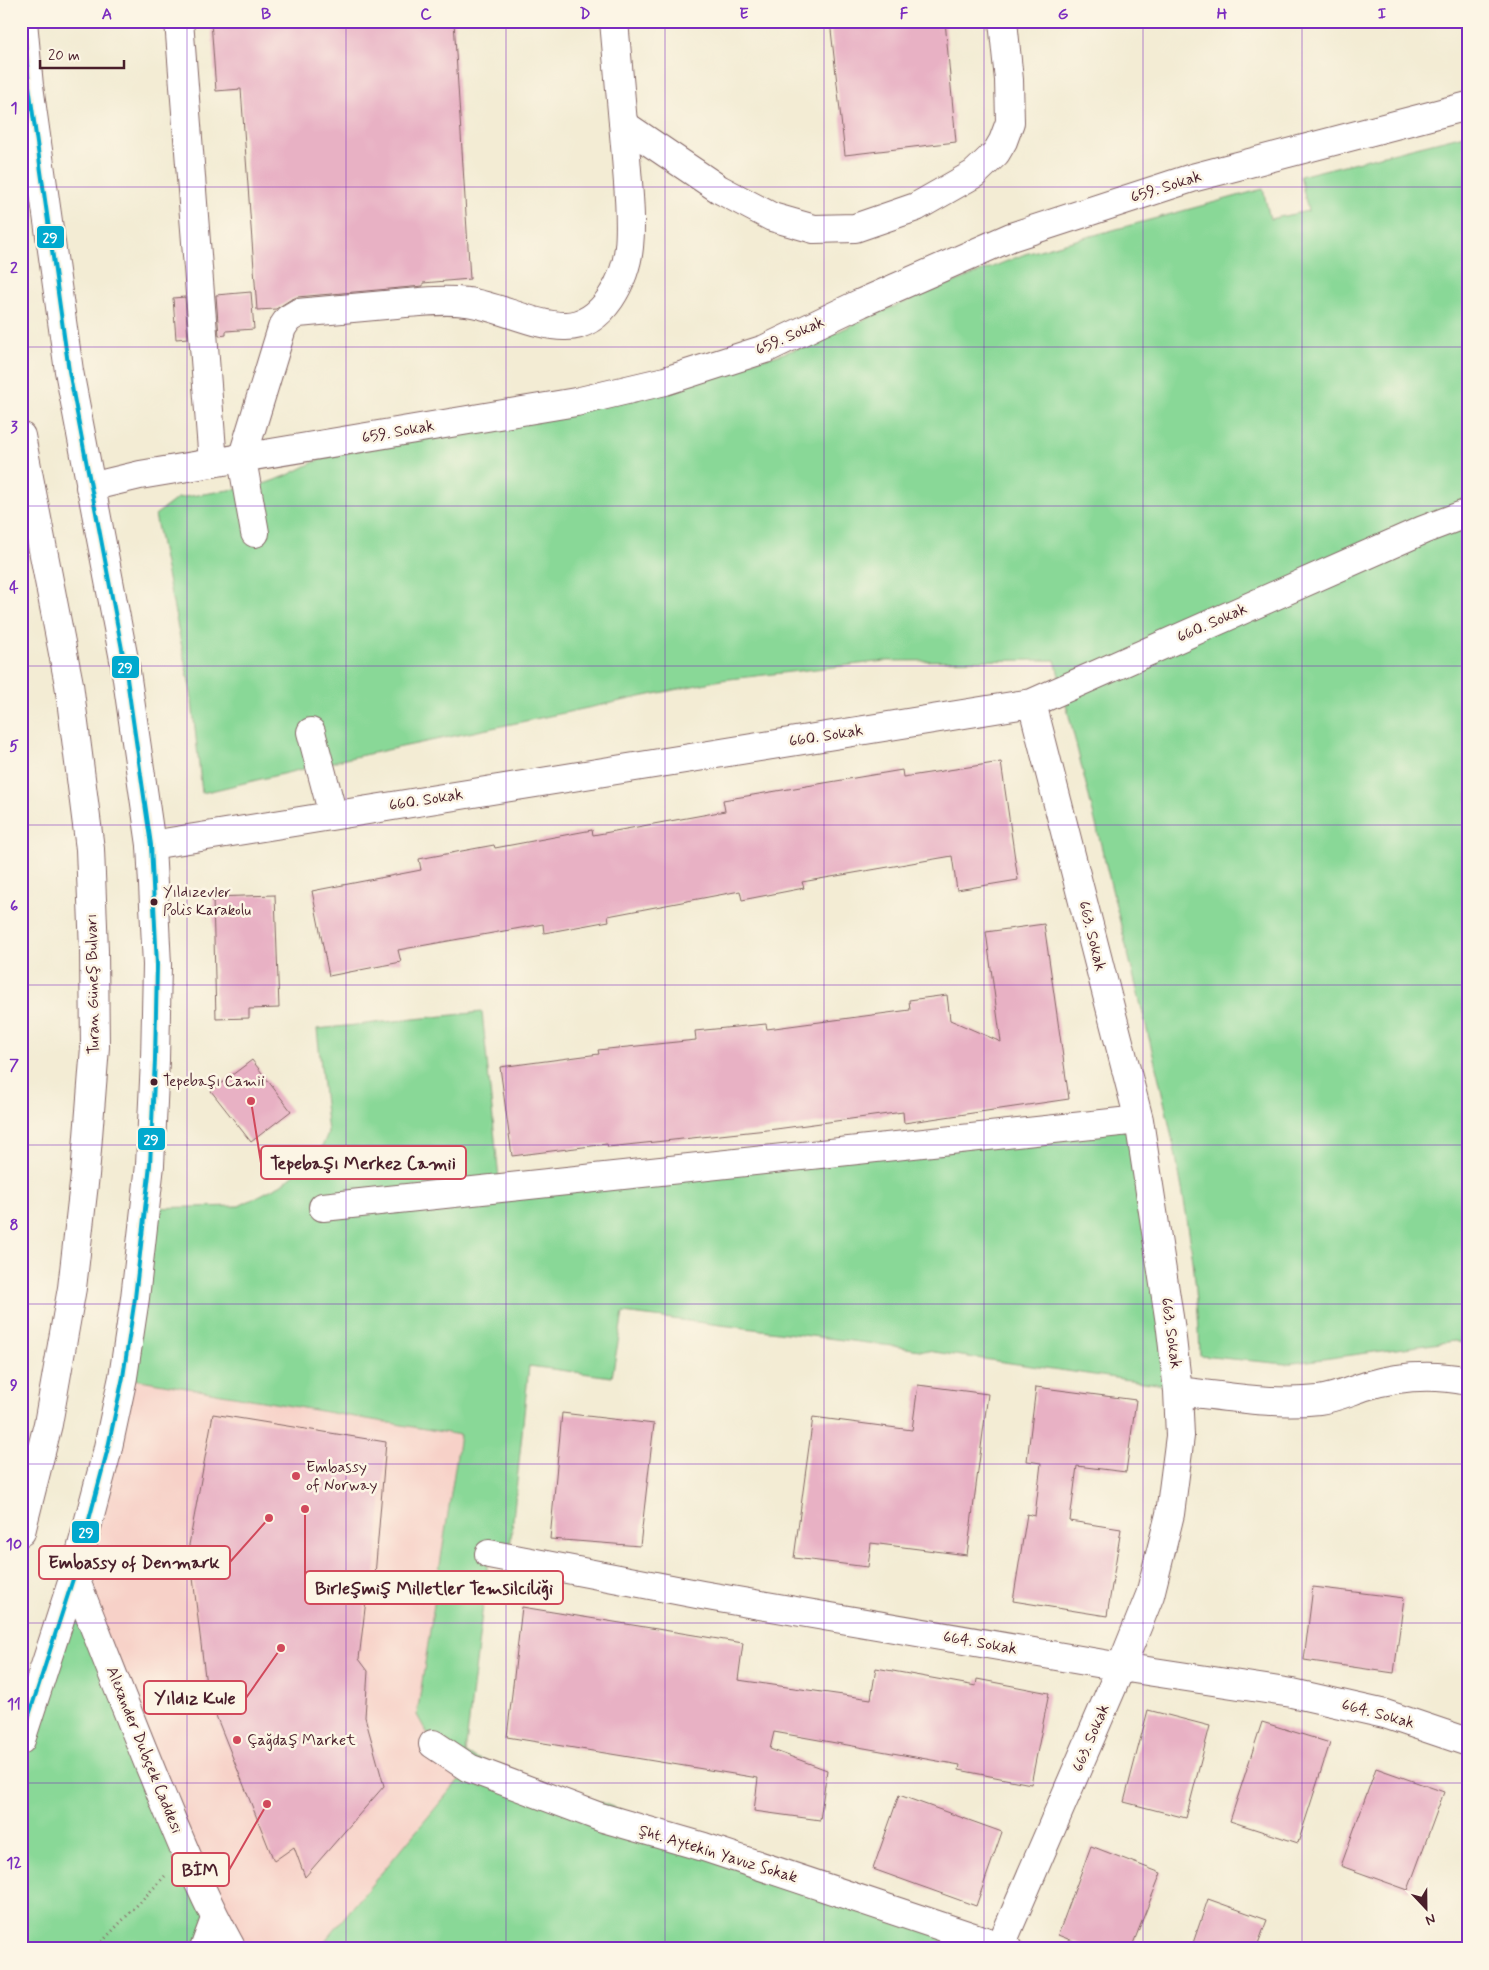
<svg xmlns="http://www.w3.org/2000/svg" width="1489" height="1970" viewBox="0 0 1489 1970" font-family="Mynerve,sans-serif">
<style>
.built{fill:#f7d1c8}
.green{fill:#89d897;stroke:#6a7c61}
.building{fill:#e8b1c4}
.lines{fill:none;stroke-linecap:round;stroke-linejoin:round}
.minor-casing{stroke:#856766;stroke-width:30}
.major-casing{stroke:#856766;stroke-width:30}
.path{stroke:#856766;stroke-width:3;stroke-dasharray:1 4;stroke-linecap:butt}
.minor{stroke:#fff;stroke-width:28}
.major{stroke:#fff;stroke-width:28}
.bus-1-casing{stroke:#fcf5e5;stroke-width:8}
.bus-1{stroke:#00a9ce;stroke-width:4}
.grid{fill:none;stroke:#7b2cbf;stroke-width:1;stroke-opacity:0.55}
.bus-dot{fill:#4a1f2b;stroke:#fcf5e5;stroke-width:2}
.poi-dot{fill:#d1495b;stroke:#fcf5e5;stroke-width:2}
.labels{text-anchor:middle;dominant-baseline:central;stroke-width:5;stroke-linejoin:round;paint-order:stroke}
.bus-label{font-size:15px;fill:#4a1f2b;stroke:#fcf5e5;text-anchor:start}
.street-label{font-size:16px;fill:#4a1f2b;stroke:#fcf5e5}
.poi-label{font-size:16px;fill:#4a1f2b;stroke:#fcf5e5;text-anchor:start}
.leader{fill:none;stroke:#d1495b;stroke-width:2}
.callout-dot{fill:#d1495b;stroke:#fcf5e5;stroke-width:2}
.callout{fill:#fcf5e5;stroke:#d1495b;stroke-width:2}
.callout-label{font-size:18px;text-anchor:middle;font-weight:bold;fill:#4a1f2b}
.line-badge{stroke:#fcf5e5;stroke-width:2}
.badge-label{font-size:14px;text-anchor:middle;font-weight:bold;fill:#fff}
.neatline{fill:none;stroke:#7b2cbf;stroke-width:2}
.grid-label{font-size:16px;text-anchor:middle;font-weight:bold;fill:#7b2cbf}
</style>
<rect width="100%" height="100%" fill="#fcf5e5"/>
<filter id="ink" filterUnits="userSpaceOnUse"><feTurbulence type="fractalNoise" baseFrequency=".02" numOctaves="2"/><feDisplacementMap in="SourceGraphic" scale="10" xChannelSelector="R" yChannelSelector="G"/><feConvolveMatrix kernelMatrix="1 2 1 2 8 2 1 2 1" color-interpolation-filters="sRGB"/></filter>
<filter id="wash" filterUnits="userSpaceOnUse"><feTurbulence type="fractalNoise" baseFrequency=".0096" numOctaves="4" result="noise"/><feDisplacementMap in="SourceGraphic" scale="20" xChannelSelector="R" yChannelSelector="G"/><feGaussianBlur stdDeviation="1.12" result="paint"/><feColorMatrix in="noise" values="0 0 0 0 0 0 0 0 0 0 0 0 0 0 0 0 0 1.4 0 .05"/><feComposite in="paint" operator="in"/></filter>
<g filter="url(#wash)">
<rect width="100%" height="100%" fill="#f3ecd4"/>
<!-- built -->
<path class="built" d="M123 1377 460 1435 417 1715 469 1768 318 1949H232L74 1576Z"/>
<!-- green -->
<path class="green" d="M1468 134V1345L1455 1341 1286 1364 1200 1356C1197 1229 1166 1105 1135 982 1108 874 1082 767 1055 660L885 661 721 680 354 757 202 793 191 692 155 515 178 498 261 485 286 476 322 458 775 356 811 344 885 310 1025 254 1263 189 1270 219 1308 211 1300 176Z
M482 1012 500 1188 1139 1120 1178 1387 892 1346 623 1313 612 1377 529 1366 509 1558 489 1555 465 1754 1009 1949H318L468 1769 433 1744 417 1715 460 1435 123 1377 146 1208 239 1206 282 1184 319 1154 328 1133 317 1029Z
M74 1576 232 1949H21V1740Z"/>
<g id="blocks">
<!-- building -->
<path class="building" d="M211 21H454L470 279 423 283V286L297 297 290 300 276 309 257 310 241 89 216 91Z
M830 21H945L956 142 845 155Z
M251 292 254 329 226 331V335L219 336 216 295Z
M185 297 188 338 176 339 173 298Z
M1001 762 1018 880 957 890 952 856 802 882 804 888 742 900 740 891 608 916 609 921 544 933 543 924 398 950 401 962 329 976 312 891 421 870 419 859 494 845 495 848 592 830 593 835 725 811 723 800 902 770 903 777Z
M275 895 279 1008 249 1009V1018L216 1019 213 897Z
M1044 924 1069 1099 904 1123 903 1112 776 1129 608 1147 607 1144 512 1156 500 1067 599 1054 598 1050 696 1040 695 1031 766 1024 767 1029 910 1010 909 1000 947 995 950 1020 1001 1042 986 932Z
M252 1060 291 1111 251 1142 211 1091Z
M918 1385 988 1394 967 1555 871 1543 868 1567 794 1558 813 1417 912 1430Z
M1036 1387 1136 1400 1126 1472 1077 1466 1070 1521 1121 1529 1107 1616 1013 1601 1027 1514 1035 1516 1041 1463 1027 1461Z
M562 1413 654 1424 640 1546 550 1539Z
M213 1414 386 1442 373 1600H366L359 1659 368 1671 365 1717 384 1786 305 1877 294 1847 274 1861 207 1693 189 1545Z
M1313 1587 1404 1598 1394 1673 1304 1660Z
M522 1607 743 1643 738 1680 871 1699 876 1668 976 1686 977 1679 1049 1693 1031 1784 959 1770 960 1765 774 1732 770 1749 827 1770 820 1820 754 1811 758 1778 507 1737Z
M1148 1710 1210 1726 1186 1818 1124 1802Z
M1262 1722 1330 1743 1298 1843 1230 1821Z
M1376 1768 1444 1792 1408 1890 1341 1866Z
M899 1795 1002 1832 976 1906 873 1869Z
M1091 1846 1161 1873 1131 1949H1093L1058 1935Z
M1208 1899 1267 1920 1256 1949H1191Z"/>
</g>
</g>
<g filter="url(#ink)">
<use href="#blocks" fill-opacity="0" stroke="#856766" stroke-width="1"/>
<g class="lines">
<!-- minor casing -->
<g class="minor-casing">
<path id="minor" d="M179 21 213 463
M623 124 719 189 772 217 814 229 855 228 916 207 974 174 996 153 1003 141 1010 122 1009 80 1003 21
M90 487 140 475 576 402 665 381 765 349 861 303 1011 237 1192 178 1468 106
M255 533 242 459 282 328 288 319 298 313C330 310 363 307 396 304 419 302 443 299 467 302 498 306 537 327 566 326 603 326 626 279 629 247 632 218 628 186 626 157 622 112 618 66 614 21
M311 732 333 815
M151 845 1032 703 1423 530 1468 513
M323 1207 1139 1120
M1178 1391C1224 1396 1272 1405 1319 1400 1335 1398 1350 1391 1366 1386 1399 1376 1434 1374 1468 1381
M489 1554 702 1595 1121 1667 1292 1693 1385 1714 1468 1742
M433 1744 469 1768 600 1817 704 1847 1009 1949
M1001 1945 1121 1667 1150 1595 1170 1514 1180 1436 1178 1391 1171 1330 1139 1120 1032 703
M204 1949 215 1919"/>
</g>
<!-- major casing -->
<g class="major-casing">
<path id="major" d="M21 436 69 684 90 849 94 951 95 1047 85 1175 72 1288 48 1424 21 1532
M74 1576C103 1649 131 1722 161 1794 183 1847 204 1899 232 1949
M21 1740 74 1576 107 1452 123 1377 135 1298 150 1165 155 1060 157 965 151 845 125 665 69 371 29 86 23 21"/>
</g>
<!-- path -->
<path class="path" d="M95 1949 165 1876"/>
<!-- minor -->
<use href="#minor" class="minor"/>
<!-- major -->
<use href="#major" class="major"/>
<!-- bus-1 casing -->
<g class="bus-1-casing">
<path id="bus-1" d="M21 1740 74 1576 107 1452 123 1377 135 1298 150 1165 155 1060 157 965 151 845 125 665 69 371 29 86 23 21"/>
</g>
<!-- bus-1 -->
<use href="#bus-1" class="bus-1"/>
</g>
</g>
<!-- grid -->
<path class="grid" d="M187 21V1949M346 21V1949M506 21V1949M665 21V1949M824 21V1949M984 21V1949M1143 21V1949M1302 21V1949M21 187H1468M21 347H1468M21 506H1468M21 666H1468M21 825H1468M21 985H1468M21 1145H1468M21 1304H1468M21 1464H1468M21 1623H1468M21 1783H1468"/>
<!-- markers -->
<g class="bus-dot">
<circle cx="154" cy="902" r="4.5"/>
<circle cx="154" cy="1082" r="4.5"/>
</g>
<g class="poi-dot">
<circle cx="296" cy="1476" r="5"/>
<circle cx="237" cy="1740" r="5"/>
</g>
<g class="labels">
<!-- bus labels -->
<g class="bus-label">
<text x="163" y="893">Yıldızevler<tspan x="163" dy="18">Polis Karakolu</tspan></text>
<text x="163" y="1082">Tepebaşı Camii</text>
</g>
<!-- street labels -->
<g class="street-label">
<text transform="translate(1166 187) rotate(-18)">659. Sokak</text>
<text transform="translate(790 336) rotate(-24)">659. Sokak</text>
<text transform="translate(398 432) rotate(-10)">659. Sokak</text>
<text transform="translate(1212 623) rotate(-24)">660. Sokak</text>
<text transform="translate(826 736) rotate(-9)">660. Sokak</text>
<text transform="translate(426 800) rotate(-9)">660. Sokak</text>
<text transform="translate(1092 936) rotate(76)">663. Sokak</text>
<text transform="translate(93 984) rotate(-91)">Turan Güneş Bulvarı</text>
<text transform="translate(1171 1333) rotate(82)">663. Sokak</text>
<text transform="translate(980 1643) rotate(10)">664. Sokak</text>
<text transform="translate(1378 1714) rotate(15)">664. Sokak</text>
<text transform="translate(1091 1738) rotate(-67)">663. Sokak</text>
<text transform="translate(144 1750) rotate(68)">Alexander Dubçek Caddesi</text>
<text transform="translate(718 1854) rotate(17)">Şht. Aytekin Yavuz Sokak</text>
</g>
<!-- poi labels -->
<g class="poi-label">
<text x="306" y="1467">Embassy<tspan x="306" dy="18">of Norway</tspan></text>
<text x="247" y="1740">Çağdaş Market</text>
</g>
</g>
<!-- callouts -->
<path class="leader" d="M251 1101L261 1163M269 1518L230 1562M305 1509L305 1588M281 1648L246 1698M267 1804L229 1870"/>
<g class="callout-dot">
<circle cx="251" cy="1101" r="5"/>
<circle cx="269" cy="1518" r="5"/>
<circle cx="305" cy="1509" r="5"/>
<circle cx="281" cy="1648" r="5"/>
<circle cx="267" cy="1804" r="5"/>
</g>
<g class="callout">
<rect x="261" y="1146" width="205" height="33" rx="5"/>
<rect x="39" y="1546" width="191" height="33" rx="5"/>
<rect x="305" y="1571" width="258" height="33" rx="5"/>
<rect x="144" y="1681" width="102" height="33" rx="5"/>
<rect x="172" y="1853" width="57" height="33" rx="5"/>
</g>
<g class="callout-label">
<text x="363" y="1169">Tepebaşı Merkez Camii</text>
<text x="134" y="1568">Embassy of Denmark</text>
<text x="434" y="1594">Birleşmiş Milletler Temsilciliği</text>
<text x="195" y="1704">Yıldız Kule</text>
<text x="200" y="1876">BİM</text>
</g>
<g class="line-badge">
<rect x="36" y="225" width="29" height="24" rx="5" fill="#00a9ce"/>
<rect x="111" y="655" width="29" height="24" rx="5" fill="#00a9ce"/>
<rect x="137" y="1127" width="29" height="24" rx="5" fill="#00a9ce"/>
<rect x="71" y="1520" width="29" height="24" rx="5" fill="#00a9ce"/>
</g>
<g class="badge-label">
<text x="50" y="242">29</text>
<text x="125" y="672">29</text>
<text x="151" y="1144">29</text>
<text x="86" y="1537">29</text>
</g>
<!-- margin -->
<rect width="1489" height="1970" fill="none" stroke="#fcf5e5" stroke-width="55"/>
<!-- north arrow -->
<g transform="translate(1426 1908) rotate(158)" stroke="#fcf5e5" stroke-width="4" paint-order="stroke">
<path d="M0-4L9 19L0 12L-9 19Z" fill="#4a1f2b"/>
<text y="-8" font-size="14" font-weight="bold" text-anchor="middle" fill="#4a1f2b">N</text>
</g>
<!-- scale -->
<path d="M40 60v8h84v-8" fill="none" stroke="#4a1f2b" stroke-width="2.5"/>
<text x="48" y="60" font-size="15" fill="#4a1f2b" stroke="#fcf5e5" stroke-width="4" paint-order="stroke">20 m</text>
<rect x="28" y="28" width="1434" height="1914" class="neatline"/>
<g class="grid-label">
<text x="107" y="19">A</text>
<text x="266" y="19">B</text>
<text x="426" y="19">C</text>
<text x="585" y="19">D</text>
<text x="744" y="19">E</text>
<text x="904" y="19">F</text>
<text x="1063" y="19">G</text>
<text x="1222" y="19">H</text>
<text x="1382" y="19">I</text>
<text x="14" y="113">1</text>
<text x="14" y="273">2</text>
<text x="14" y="432">3</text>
<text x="14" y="592">4</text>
<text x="14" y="751">5</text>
<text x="14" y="911">6</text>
<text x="14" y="1070">7</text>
<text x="14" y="1230">8</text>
<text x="14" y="1390">9</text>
<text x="14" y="1549">10</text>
<text x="14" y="1709">11</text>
<text x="14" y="1868">12</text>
</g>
</svg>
